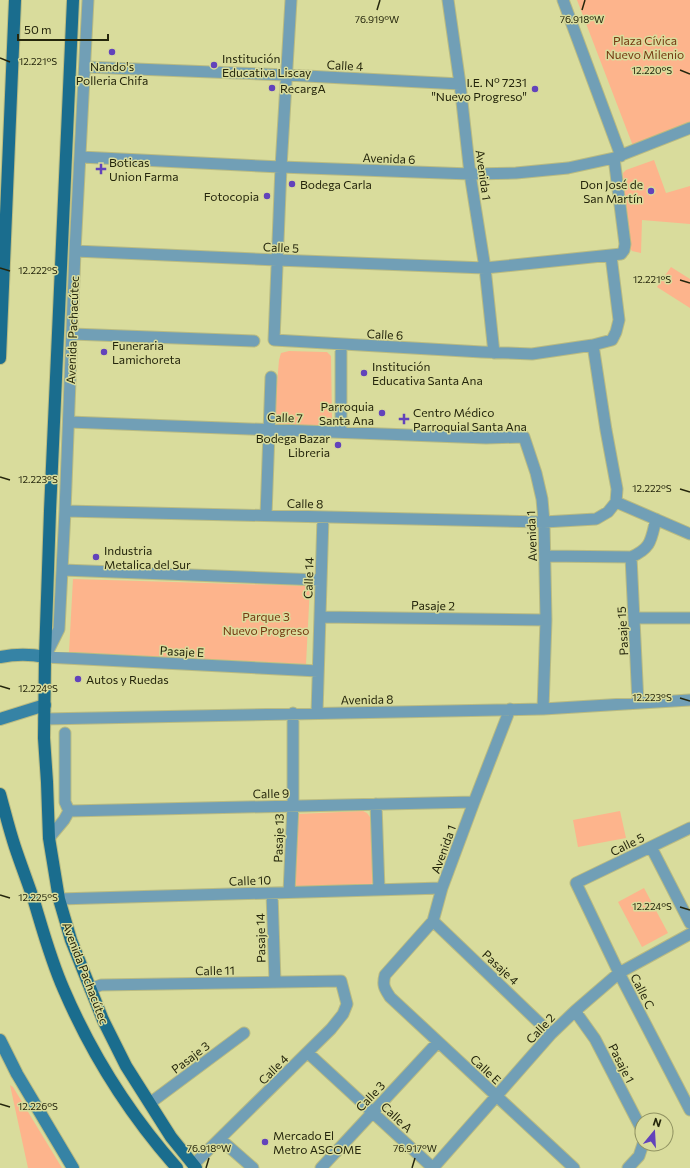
<svg xmlns="http://www.w3.org/2000/svg" width="690" height="1168" viewBox="0 0 690 1168" font-family="Commissioner,sans-serif">
<style>
.green{fill:#fdb48c}
.lines{fill:none;stroke-linecap:round;stroke-linejoin:round}
.street-casing{stroke:#b9bb82;stroke-width:13}
.secondary-casing{stroke:#b9bb82;stroke-width:14}
.primary-casing{stroke:#b9bb82;stroke-width:14}
.street{stroke:#719fb6;stroke-width:11}
.secondary{stroke:#3683a5;stroke-width:12}
.primary{stroke:#1a6d8e;stroke-width:12}
.ticks{fill:none;stroke:#25260c;stroke-width:1.5}
.poi-dot{fill:#6243bb;stroke:#d9dc9c;stroke-width:1.5}
.labels{text-anchor:middle;dominant-baseline:central;stroke-width:3;stroke-linejoin:round;paint-order:stroke}
.park-label{font-size:12px;fill:#753911;stroke:#d9dc9c}
.poi-label{font-size:12px;fill:#25260c;stroke:#d9dc9c;text-anchor:start}
.street-label{font-size:12px;fill:#25260c;stroke:#d9dc9c}
.ticks-label{font-size:10px;text-anchor:middle;fill:#25260c;stroke:#d9dc9c;stroke-width:3;stroke-linejoin:round;paint-order:stroke}
</style>
<rect width="100%" height="100%" fill="#d9dc9c"/>
<!-- green -->
<path class="green" d="M577 0H690V123L633 146Z
M654 160 666 193 690 186V224L642 220 641 253 632 251 628 246 623 173 626 170Z
M671 267 690 279V308L657 287Z
M289 351 324 352H327L331 356 332 421 327 425 322 426 278 424 275 422 274 420 279 360 281 353Z
M73 579 310 586 306 664 69 652Z
M363 811 367 813 370 817 374 882 368 886 298 889 293 885 298 814Z
M620 811 626 838 578 847 573 820Z
M644 888 668 933 642 947 618 902Z
M10 1085 13 1087 62 1168H28Z"/>
<g class="lines">
<!-- street casing -->
<g class="street-casing">
<path id="street" d="M88 0 75 251 65 511 59 629 45 657 318 671
M291 0 281 167 274 340 482 352 532 354 593 345 612 340 616 332 619 320 611 256
M448 0 460 84 470 174 485 268 494 353
M563 0 621 156
M85 67 287 75 460 84
M81 157 281 167 470 174 516 173 568 168 614 158 690 128
M75 251 277 260 485 268 621 254 624 250 625 244 614 158
M72 334 254 341
M341 345V432
M69 422 486 438 524 437 536 473 542 499 544 522 546 620 543 709
M616 502 690 534
M65 511 544 522 596 519 608 512 616 502 617 489 606 430 593 345
M266 515 271 377
M545 556 631 557C652 548 651 539 656 519
M631 557 638 703
M63 570 321 580
M320 617 546 620
M634 618H690
M510 709 474 802 442 888 433 921 385 975C382 986 385 989 390 997L574 1168
M317 713 323 517
M44 719 543 709 690 700
M376 804 379 890
M69 811 474 802
M690 828 576 883 619 973 690 1110
M49 838 64 820 69 811 65 802V733
M651 847 690 923
M289 892 293 805V713
M272 893 275 982
M59 899 442 888
M433 921 551 1034
M90 989 101 985 341 981 347 1004 343 1014 331 1029 193 1165
M575 1011 595 1039 642 1130
M308 1053 433 1168
M150 1103 244 1033
M220 1139 253 1168
M321 1168 438 1042
M433 1168 551 1034 575 1011 619 973 690 934
M628 1168 639 1156 643 1144"/>
</g>
<!-- secondary casing -->
<g class="secondary-casing">
<path id="secondary" d="M0 657C16 654 30 654 45 657
M0 719 45 705
M0 1040 17 1074 73 1168"/>
</g>
<!-- primary casing -->
<g class="primary-casing">
<path id="primary" d="M73 0 50 511 45 657 44 738 47 782 49 838 59 899 71 940 103 1020 126 1066 171 1137 196 1168
M0 358 15 0
M0 794C5 812 9 829 15 847 21 865 28 883 34 901 43 931 51 961 64 990 92 1055 130 1115 177 1168"/>
</g>
<!-- street -->
<use href="#street" class="street"/>
<!-- secondary -->
<use href="#secondary" class="secondary"/>
<!-- primary -->
<use href="#primary" class="primary"/>
</g>
<!-- ticks -->
<path class="ticks" d="M377 10 380 0M582 10 585 0M0 58 10 62M680 70 690 74M0 268 10 271M680 280 690 283M0 477 10 480M680 489 690 492M0 686 10 689M680 698 690 701M0 895 10 898M680 907 690 910M0 1104 10 1107M206 1168 209 1158M412 1168 415 1158"/>
<!-- markers -->
<g class="poi-dot">
<circle cx="112" cy="52" r="4"/>
<circle cx="214" cy="65" r="4"/>
<circle cx="272" cy="88" r="4"/>
<circle cx="535" cy="89" r="4"/>
<path d="M99 163h4v4h4v4h-4v4h-4v-4h-4v-4h4z"/>
<circle cx="292" cy="184" r="4"/>
<circle cx="651" cy="191" r="4"/>
<circle cx="267" cy="196" r="4"/>
<circle cx="104" cy="352" r="4"/>
<circle cx="364" cy="373" r="4"/>
<circle cx="382" cy="413" r="4"/>
<path d="M402 413h4v4h4v4h-4v4h-4v-4h-4v-4h4z"/>
<circle cx="338" cy="445" r="4"/>
<circle cx="96" cy="557" r="4"/>
<circle cx="78" cy="679" r="4"/>
<circle cx="265" cy="1142" r="4"/>
</g>
<g class="labels">
<!-- park labels -->
<g class="park-label">
<text x="645" y="40">Plaza Cívica<tspan x="645" dy="14">Nuevo Milenio</tspan></text>
<text x="266" y="616">Parque 3<tspan x="266" dy="14">Nuevo Progreso</tspan></text>
</g>
<!-- poi labels -->
<g class="poi-label">
<text x="222" y="58">Institución<tspan x="222" dy="14">Educativa Liscay</tspan></text>
<text x="112" y="66" text-anchor="middle">Nando's<tspan x="112" dy="14">Polleria Chifa</tspan></text>
<text x="527" y="82" text-anchor="end">I.E. N° 7231<tspan x="527" dy="14">"Nuevo Progreso"</tspan></text>
<text x="280" y="88">RecargA</text>
<text x="109" y="162">Boticas<tspan x="109" dy="14">Union Farma</tspan></text>
<text x="300" y="184">Bodega Carla</text>
<text x="643" y="184" text-anchor="end">Don José de<tspan x="643" dy="14">San Martín</tspan></text>
<text x="259" y="196" text-anchor="end">Fotocopia</text>
<text x="112" y="345">Funeraria<tspan x="112" dy="14">Lamichoreta</tspan></text>
<text x="372" y="366">Institución<tspan x="372" dy="14">Educativa Santa Ana</tspan></text>
<text x="374" y="406" text-anchor="end">Parroquia<tspan x="374" dy="14">Santa Ana</tspan></text>
<text x="413" y="412">Centro Médico<tspan x="413" dy="14">Parroquial Santa Ana</tspan></text>
<text x="330" y="438" text-anchor="end">Bodega Bazar<tspan x="330" dy="14">Libreria</tspan></text>
<text x="104" y="550">Industria<tspan x="104" dy="14">Metalica del Sur</tspan></text>
<text x="86" y="679">Autos y Ruedas</text>
<text x="273" y="1135">Mercado El<tspan x="273" dy="14">Metro ASCOME</tspan></text>
</g>
<!-- street labels -->
<g class="street-label">
<text transform="translate(345 65) rotate(3)">Calle 4</text>
<text transform="translate(389 158) rotate(2)">Avenida 6</text>
<text transform="translate(484 175) rotate(82)">Avenida 1</text>
<text transform="translate(281 247) rotate(2)">Calle 5</text>
<text transform="translate(72 330) rotate(-88)">Avenida Pachacútec</text>
<text transform="translate(385 334) rotate(3)">Calle 6</text>
<text transform="translate(285 417) rotate(2)">Calle 7</text>
<text transform="translate(305 503) rotate(1)">Calle 8</text>
<text transform="translate(531 536) rotate(-92)">Avenida 1</text>
<text transform="translate(308 578) rotate(-88)">Calle 14</text>
<text transform="translate(433 605) rotate(1)">Pasaje 2</text>
<text transform="translate(622 631) rotate(-93)">Pasaje 15</text>
<text transform="translate(182 651) rotate(3)">Pasaje E</text>
<text transform="translate(367 699) rotate(-1)">Avenida 8</text>
<text transform="translate(271 793) rotate(-1)">Calle 9</text>
<text transform="translate(278 838) rotate(-88)">Pasaje 13</text>
<text transform="translate(627 844) rotate(-26)">Calle 5</text>
<text transform="translate(443 849) rotate(-70)">Avenida 1</text>
<text transform="translate(250 880) rotate(-2)">Calle 10</text>
<text transform="translate(260 938) rotate(-91)">Pasaje 14</text>
<text transform="translate(501 967) rotate(43)">Pasaje 4</text>
<text transform="translate(215 970) rotate(-1)">Calle 11</text>
<text transform="translate(86 973) rotate(69)">Avenida Pachacútec</text>
<text transform="translate(643 991) rotate(63)">Calle C</text>
<text transform="translate(540 1028) rotate(-47)">Calle 2</text>
<text transform="translate(190 1057) rotate(-37)">Pasaje 3</text>
<text transform="translate(622 1063) rotate(63)">Pasaje 1</text>
<text transform="translate(273 1069) rotate(-45)">Calle 4</text>
<text transform="translate(486 1069) rotate(43)">Calle E</text>
<text transform="translate(370 1096) rotate(-47)">Calle 3</text>
<text transform="translate(397 1117) rotate(43)">Calle A</text>
</g>
</g>
<g class="ticks-label">
<text x="377" y="23">76.919°W</text>
<text x="582" y="23">76.918°W</text>
<text x="38" y="65">12.221°S</text>
<text x="652" y="74">12.220°S</text>
<text x="38" y="274">12.222°S</text>
<text x="652" y="283">12.221°S</text>
<text x="38" y="483">12.223°S</text>
<text x="652" y="492">12.222°S</text>
<text x="38" y="692">12.224°S</text>
<text x="652" y="701">12.223°S</text>
<text x="38" y="901">12.225°S</text>
<text x="652" y="910">12.224°S</text>
<text x="38" y="1110">12.226°S</text>
<text x="209" y="1152">76.918°W</text>
<text x="415" y="1152">76.917°W</text>
</g>
<!-- north arrow -->
<g transform="translate(654 1132) rotate(18)"><circle r="19" fill="#d9dc9c" stroke="#919362"/>
<path d="M0-3L7 15L0 10L-7 15Z" fill="#6243bb"/>
<text y="-6" font-size="11" font-weight="bold" text-anchor="middle" fill="#25260c">N</text>
</g>
<!-- scale -->
<path d="M18 34v6h90v-6" fill="none" stroke="#25260c" stroke-width="2"/>
<text x="24" y="34" font-size="12" fill="#25260c" stroke="#d9dc9c" stroke-width="3" paint-order="stroke">50 m</text>
</svg>
